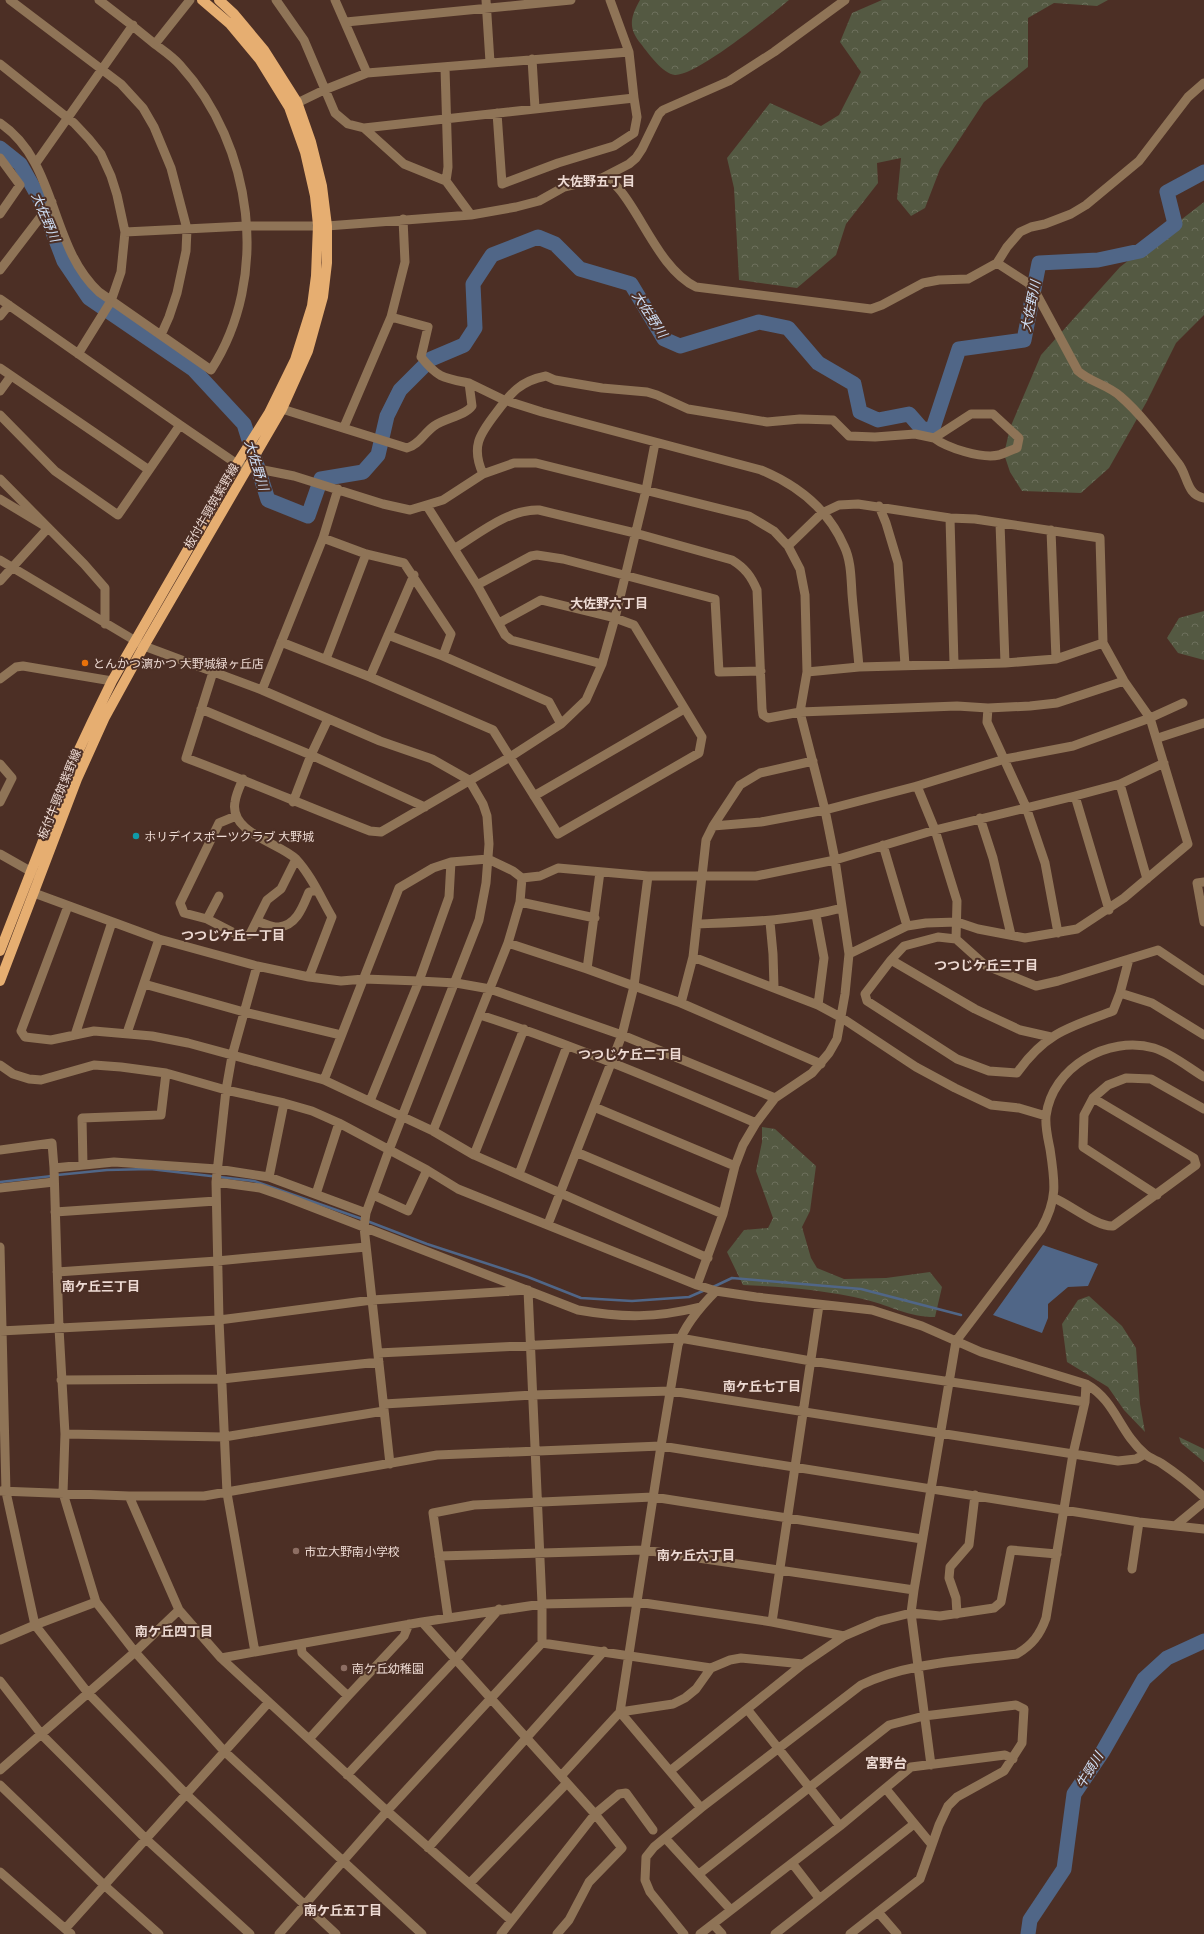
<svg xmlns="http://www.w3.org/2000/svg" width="1204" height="1934" viewBox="0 0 1204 1934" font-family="'Titillium Web','Noto Sans JP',sans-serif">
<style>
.forest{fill:url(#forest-crowns)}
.water{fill:#506687}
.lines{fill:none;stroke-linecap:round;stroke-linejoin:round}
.stream{stroke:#506687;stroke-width:2.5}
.river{stroke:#506687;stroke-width:15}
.minor{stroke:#8f7457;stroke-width:9}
.major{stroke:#e6ae71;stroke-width:10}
.food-dot{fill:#e8710a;stroke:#4c2f25;stroke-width:1.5}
.culture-dot{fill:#0f9aa8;stroke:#4c2f25;stroke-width:1.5}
.education-dot{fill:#8d6e63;stroke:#4c2f25;stroke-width:1.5}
.labels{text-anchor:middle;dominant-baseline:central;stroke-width:4;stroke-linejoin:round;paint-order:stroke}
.street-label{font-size:12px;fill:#eddad3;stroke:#4c2f25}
.poi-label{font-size:12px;fill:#eddad3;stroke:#4c2f25;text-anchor:start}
.neighbourhood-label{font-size:13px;font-weight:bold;fill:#eddad3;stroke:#4c2f25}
.water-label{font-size:13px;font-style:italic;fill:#d1e1f8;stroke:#4c2f25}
.quarter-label{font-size:14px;font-weight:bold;fill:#eddad3;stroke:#4c2f25}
</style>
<defs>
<pattern id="forest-crowns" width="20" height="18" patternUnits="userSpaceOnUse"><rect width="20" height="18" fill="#545942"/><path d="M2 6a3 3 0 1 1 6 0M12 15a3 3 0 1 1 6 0" fill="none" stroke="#6d705c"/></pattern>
</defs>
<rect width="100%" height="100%" fill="#4c2f25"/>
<!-- forest -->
<path class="forest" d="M640 0H789C770 16 696 76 675 75 663 74 648 53 641 44 628 28 630 18 640 0Z
M882 0H1108L1097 6 1054 3 1028 18V67L984 102 940 169 925 208 911 216 897 199 901 158 877 163 878 183 846 224 836 255 797 288 739 280 734 188 727 158 770 103 821 126 839 115 861 72 840 42 852 13Z
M1204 202V315L1176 343 1146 403 1109 468 1081 493 1022 491 1010 472 1004 454 1010 428 1041 355 1120 267Z
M1204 611V660L1178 653 1167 638 1179 618Z
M762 1127 775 1129 816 1166 810 1211 802 1227 811 1258 817 1268 844 1279 886 1278 930 1272 942 1287 935 1317C908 1317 891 1306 867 1300 826 1290 785 1287 743 1285L727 1252 744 1230 768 1228 773 1218 756 1171 762 1142Z
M1089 1296 1122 1326 1136 1348 1140 1404 1145 1432 1124 1410 1108 1387 1067 1362 1062 1324 1078 1300Z
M1179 1437 1204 1449V1462L1181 1443Z"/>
<!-- water -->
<path class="water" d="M1043 1245 1098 1264 1088 1286 1068 1287 1048 1304V1318L1042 1333 993 1315Z"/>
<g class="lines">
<!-- stream -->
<path class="stream" d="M57 1175 107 1170 150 1169 254 1181 362 1219
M0 1182 52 1176
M367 1221 427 1244 528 1277 581 1298 632 1301 689 1297 705 1290
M713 1287 732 1278 861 1289 961 1315"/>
<!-- river -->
<path class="river" d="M0 148 20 164 41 201 64 261 89 298 193 369 244 424 268 500 308 516 321 479 363 472 378 455 387 416 400 390 431 359 464 345 475 328 473 284 492 255 538 237 555 244 580 269 631 284 664 339 680 346 759 322 788 328 818 363 854 384 860 412 878 420 909 414 923 430 933 428 959 349 1024 340 1039 263 1098 260 1140 251 1175 224 1167 192 1204 172
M1028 1934 1030 1920 1064 1869 1074 1794 1103 1751 1144 1679 1167 1658 1204 1641"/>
<!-- minor -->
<path class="minor" d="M10 0 121 84 143 108 154 127 171 168 187 229 186 251 177 293 169 317 161 335
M276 0 304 40 335 113 348 124 364 128 404 164 446 181 471 215
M335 0 367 73
M486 0 490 62
M346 22 571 0
M155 44 190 0
M532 59 535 108
M0 64 74 123 89 139 101 154 111 176 117 195 125 232 121 272 111 301 78 354
M445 68 448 167 446 181
M291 106 324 90 367 73 629 52
M497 113 502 184 558 163 614 146 634 133 637 117 634 98
M0 123C58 162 49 246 99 292L211 370C271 277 253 145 180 65 173 57 164 51 156 45 138 30 119 15 99 0
M364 128 634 98 629 52 610 0
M0 158 20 185 0 214
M36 163 133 25
M607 176C612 182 618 187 623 194 645 223 663 271 696 287L871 309 882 305 923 283 939 280 968 279 997 263 1007 247 1020 232 1031 227 1045 224 1071 214 1086 205 1139 161 1188 97 1204 83
M125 232 246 226H327L471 215 516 207 539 201 564 187 602 178 629 164 636 158 642 149 659 114 663 110 729 81 774 52 845 0
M997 263 1028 283 1036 293 1078 371C1090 382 1108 385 1120 396 1141 414 1161 441 1178 463 1188 475 1186 495 1204 498
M0 270 52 202
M0 299 180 425 237 464 248 467 294 476 383 504 410 510 443 500 483 474 514 463H536L749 516 774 531 788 546 800 569 805 595 807 672 800 712 825 810 835 860 849 954 845 994 837 1039 829 1053 812 1073 775 1098 756 1123 743 1145 735 1166 723 1214 697 1285
M0 316 9 305
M0 368 149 470
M469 383 504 400 542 412 761 470C797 485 828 509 844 546 851 560 851 578 852 594 854 618 857 642 859 667
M0 391 11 376
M282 409 407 448C419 445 424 433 434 426 445 418 465 416 472 406L469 383C443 378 438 378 421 357L428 327 391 317
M971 414H993L1019 438 1017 448C1011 450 1005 453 999 455 982 459 947 448 934 438Z
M0 415 55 471 118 515 180 425
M344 427 391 317 405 262 403 219
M483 474C471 447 479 435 496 413 511 393 520 381 546 376L555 380 602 388 647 392 657 395 688 409 737 417 767 422 800 419 833 420 849 436 875 437 915 434 934 438
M0 479 84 564 105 588V624
M0 499 48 528 0 581
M427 506 477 585 505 635 511 640 602 664
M879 506 886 523 898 563 905 665
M950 518 954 664
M1000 523 1005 663
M1051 530 1056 659
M323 538 366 554 404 563 451 634 443 656
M788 546 822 513 839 505 858 504 950 518 975 519 1100 538 1103 643 1124 681 1150 718 1188 844 1124 898 1077 929 1025 938 978 929 957 922 926 923 907 926 849 954
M454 549C480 533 508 509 539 510L635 533 732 560C745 568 751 576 757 590L762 709 763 715 768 718 800 712 957 706 988 708 1030 706 1057 703 1124 681
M0 560 144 646 262 690 380 741 432 759 469 780 483 804 487 816 489 844 486 883 479 920 389 1150 366 1213 364 1227 390 1464
M477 585 531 556 537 555 563 559 715 599 719 672 761 671
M388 635 443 656 549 702 561 724
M281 642 370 677 493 730 558 834 699 753 702 737 634 625 615 618 541 600 499 623
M326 659 366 554
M213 672 186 758C248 781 308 807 370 831L381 832 510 757 561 724 586 700 602 664 615 618 646 490 655 443
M807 672 859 667 1005 663 1056 659 1103 643
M370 677 414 575
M0 679 16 667 23 666 112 681
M262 690 323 538 338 489
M988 708 987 722 1026 807 1045 863 1058 933
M201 709 311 755 425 807
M1158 738 1204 723
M0 764 12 778 0 802
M243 779C240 786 236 794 235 802 229 833 280 843 296 859 311 875 321 898 332 917L309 977
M1120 784 1147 879
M917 786 935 830 957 901 956 939
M534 796 684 709
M1075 796 1109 910
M293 802 311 755 328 719
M236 816 219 823 180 903 184 913 207 919 242 937 250 934 267 900 281 889 296 859
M980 818 993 858 1011 935
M713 826 761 822 825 810 917 786 1005 759 1073 746 1150 718 1183 703
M883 845 907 926
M0 854 37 875
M1204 882 1197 883 1204 922
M34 893 159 939 257 966 309 977 341 981 364 979 419 981 456 983 490 989 622 1035 775 1098
M520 902 595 918
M68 906 21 1031 25 1037 51 1040 94 1031 152 1036 188 1043 324 1080 433 1131 474 1155 708 1258
M816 915 824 958 818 1005
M207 919 219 896
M258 922C264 923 273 928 279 927 297 925 303 906 309 892L317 890
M770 922 773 954 774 987
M698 924C748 922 793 921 842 908
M508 943 587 969 681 1003 821 1064
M693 957 818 1005 842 1018 916 1067 955 1088 991 1105 1019 1108 1046 1116
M1129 959 1120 993 1113 1011C1069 1027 1045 1033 1017 1073L989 1071 957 1059 867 1001 865 994 891 960 904 946 938 937 956 939 985 965 1036 986 1058 981 1158 950 1204 981
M891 960 975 1009 1020 1030 1051 1037
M587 969 600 872
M144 984 244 1012 341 1035
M1120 993 1152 1003 1204 1035
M681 1003 693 957 706 840 713 826 740 785 760 773 813 761
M480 1015C574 1045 665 1084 756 1123
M127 1033 159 939
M75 1035 112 922
M0 1065 13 1074 29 1079 41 1080 94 1065 121 1067 166 1073 226 1090 284 1103 312 1111 339 1123 427 1170 458 1189 697 1285 716 1291 756 1297 872 1310 922 1326 981 1352 1086 1384C1116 1401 1119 1432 1145 1454 1149 1458 1156 1460 1161 1463 1176 1473 1190 1484 1204 1497
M324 1080 399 888 433 868 451 862 488 859 513 871 522 878 540 876 558 868 648 876H756L835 860 935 830 1075 796 1120 784 1164 763
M370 1101 419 981 449 897 451 862
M594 1107 735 1166
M433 1131 508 943 520 902 522 878
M0 1150 52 1143 54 1168
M576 1152 723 1214
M474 1155 524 1029
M83 1165 82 1118 161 1115 166 1073
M519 1174 567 1046
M269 1177 284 1103
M216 1182 260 1188 286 1197 578 1310C623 1318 656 1318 700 1307
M0 1188 54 1182
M316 1194 339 1123
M373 1195 408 1211 427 1170
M1157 1195 1083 1147 1084 1115 1093 1098 1108 1085 1126 1078 1151 1079 1204 1109
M1054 1198C1071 1205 1097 1227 1113 1226L1196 1165 1194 1158 1093 1098
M55 1212 216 1201
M366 1213 269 1177 217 1169 114 1162 54 1168 59 1328 65 1434 63 1493 96 1602 135 1652 224 1751 422 1934
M548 1224 622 1035 634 986 648 876
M0 1247 6 1492 35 1625 88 1693 186 1794 336 1934
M57 1272 217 1261 366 1247
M0 1331 219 1320 372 1300 528 1290
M378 1353 680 1338 811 1361 1085 1402
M61 1380 222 1379 379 1362
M384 1404 533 1395 671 1391 1118 1461 1136 1459 1145 1454
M65 1434 224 1437 384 1411
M0 1491 129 1496H204L437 1455 661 1446 1139 1522 1204 1529
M129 1496 179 1610 221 1658 387 1811 511 1920
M1175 1526 1204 1502
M439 1556 644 1550 914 1590
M1132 1569 1139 1522
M957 1614 956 1598 949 1578 950 1567 969 1545 975 1495
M448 1617 433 1513 474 1505 653 1497 922 1539
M422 1622 542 1604 637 1602 772 1622 844 1636
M772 1622 819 1305
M0 1640 35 1625 96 1602
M542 1643 711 1668
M301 1644 302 1653 348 1696
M255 1652 227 1493 219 1320 216 1182 226 1090 232 1056 257 966
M221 1658 422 1622 595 1814 622 1848 589 1882 569 1920 557 1934
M0 1681 42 1735 146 1839 250 1934
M747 1709 840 1826
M620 1712 673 1704 685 1698 696 1689 711 1668 730 1660 741 1658 803 1664
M620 1712 701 1808
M309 1739 348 1696 404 1636 409 1624
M931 1765 911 1613 914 1590 956 1341 1041 1229C1058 1199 1055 1182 1050 1149 1048 1139 1045 1127 1046 1116 1052 1067 1108 1035 1154 1048 1171 1053 1189 1068 1204 1077
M0 1770 135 1652 179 1610
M670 1771 803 1664 844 1636 879 1621 911 1613 940 1616 994 1608 1001 1602 1011 1550 1057 1554
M347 1775 455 1660 499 1609
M561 1776 620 1712 661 1446 678 1345C685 1324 701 1306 716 1291
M0 1785 104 1885 159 1934
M886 1789 932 1845
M666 1839 731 1910
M428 1848 604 1651
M792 1863 819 1898
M0 1872 71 1934
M699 1874 889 1725 924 1716 1016 1705 1024 1709 1022 1743 1004 1771 957 1797 948 1806 939 1825 920 1879 850 1934
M470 1883 567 1783
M878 1912 897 1934
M713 1924 722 1934
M65 1929 269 1702
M279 1934 387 1811 542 1643V1604L528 1290
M501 1934 595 1814 619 1794 626 1793 653 1830
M684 1934 650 1892 645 1880 646 1857 654 1847 701 1808 861 1685C908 1662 965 1661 1017 1654 1032 1645 1040 1635 1046 1618L1073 1454 1085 1402 1086 1384
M700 1934 840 1826 911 1767 1005 1755 1013 1759
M775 1934 914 1824"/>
<!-- major -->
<path class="major" d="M0 951 76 756 92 722 112 681 237 464 269 413 295 360 312 306 316 276 318 225 315 196 305 152 289 107 260 60 230 24 202 0
M0 981 77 779 105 717 144 646 282 409 308 351 323 297 327 263V226L322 186 311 142 297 102 264 50 234 14 219 0"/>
</g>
<!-- markers -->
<circle class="food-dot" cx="85" cy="663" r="4"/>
<circle class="culture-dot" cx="136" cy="836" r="4"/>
<g class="education-dot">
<circle cx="296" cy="1551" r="4"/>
<circle cx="344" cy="1668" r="4"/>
</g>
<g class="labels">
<!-- street labels -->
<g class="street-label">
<text transform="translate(211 506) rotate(-60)">板付牛頸筑紫野線</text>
<text transform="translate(59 794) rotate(-68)">板付牛頸筑紫野線</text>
</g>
<!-- poi labels -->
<g class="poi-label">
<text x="93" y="663">とんかつ濵かつ 大野城緑ヶ丘店</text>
<text x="144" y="836">ホリデイスポーツクラブ 大野城</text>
<text x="304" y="1551">市立大野南小学校</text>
<text x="352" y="1668">南ケ丘幼稚園</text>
</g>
<!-- neighbourhood labels -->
<g class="neighbourhood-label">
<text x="596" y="181">大佐野五丁目</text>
<text x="609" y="603">大佐野六丁目</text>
<text x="233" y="935">つつじケ丘一丁目</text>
<text x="986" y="965">つつじケ丘三丁目</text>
<text x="630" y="1054">つつじケ丘二丁目</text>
<text x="101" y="1286">南ケ丘三丁目</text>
<text x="762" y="1386">南ケ丘七丁目</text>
<text x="696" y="1555">南ケ丘六丁目</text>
<text x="174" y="1631">南ケ丘四丁目</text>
<text x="343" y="1910">南ケ丘五丁目</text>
</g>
<!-- water labels -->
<g class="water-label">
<text transform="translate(46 217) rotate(67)">大佐野川</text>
<text transform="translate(1030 306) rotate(-79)">大佐野川</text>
<text transform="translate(650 314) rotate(57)">大佐野川</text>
<text transform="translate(257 465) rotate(73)">大佐野川</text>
<text transform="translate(1089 1770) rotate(-59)">牛頸川</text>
</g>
<!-- quarter labels -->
<g class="quarter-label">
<text x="886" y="1762">宮野台</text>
</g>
</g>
</svg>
